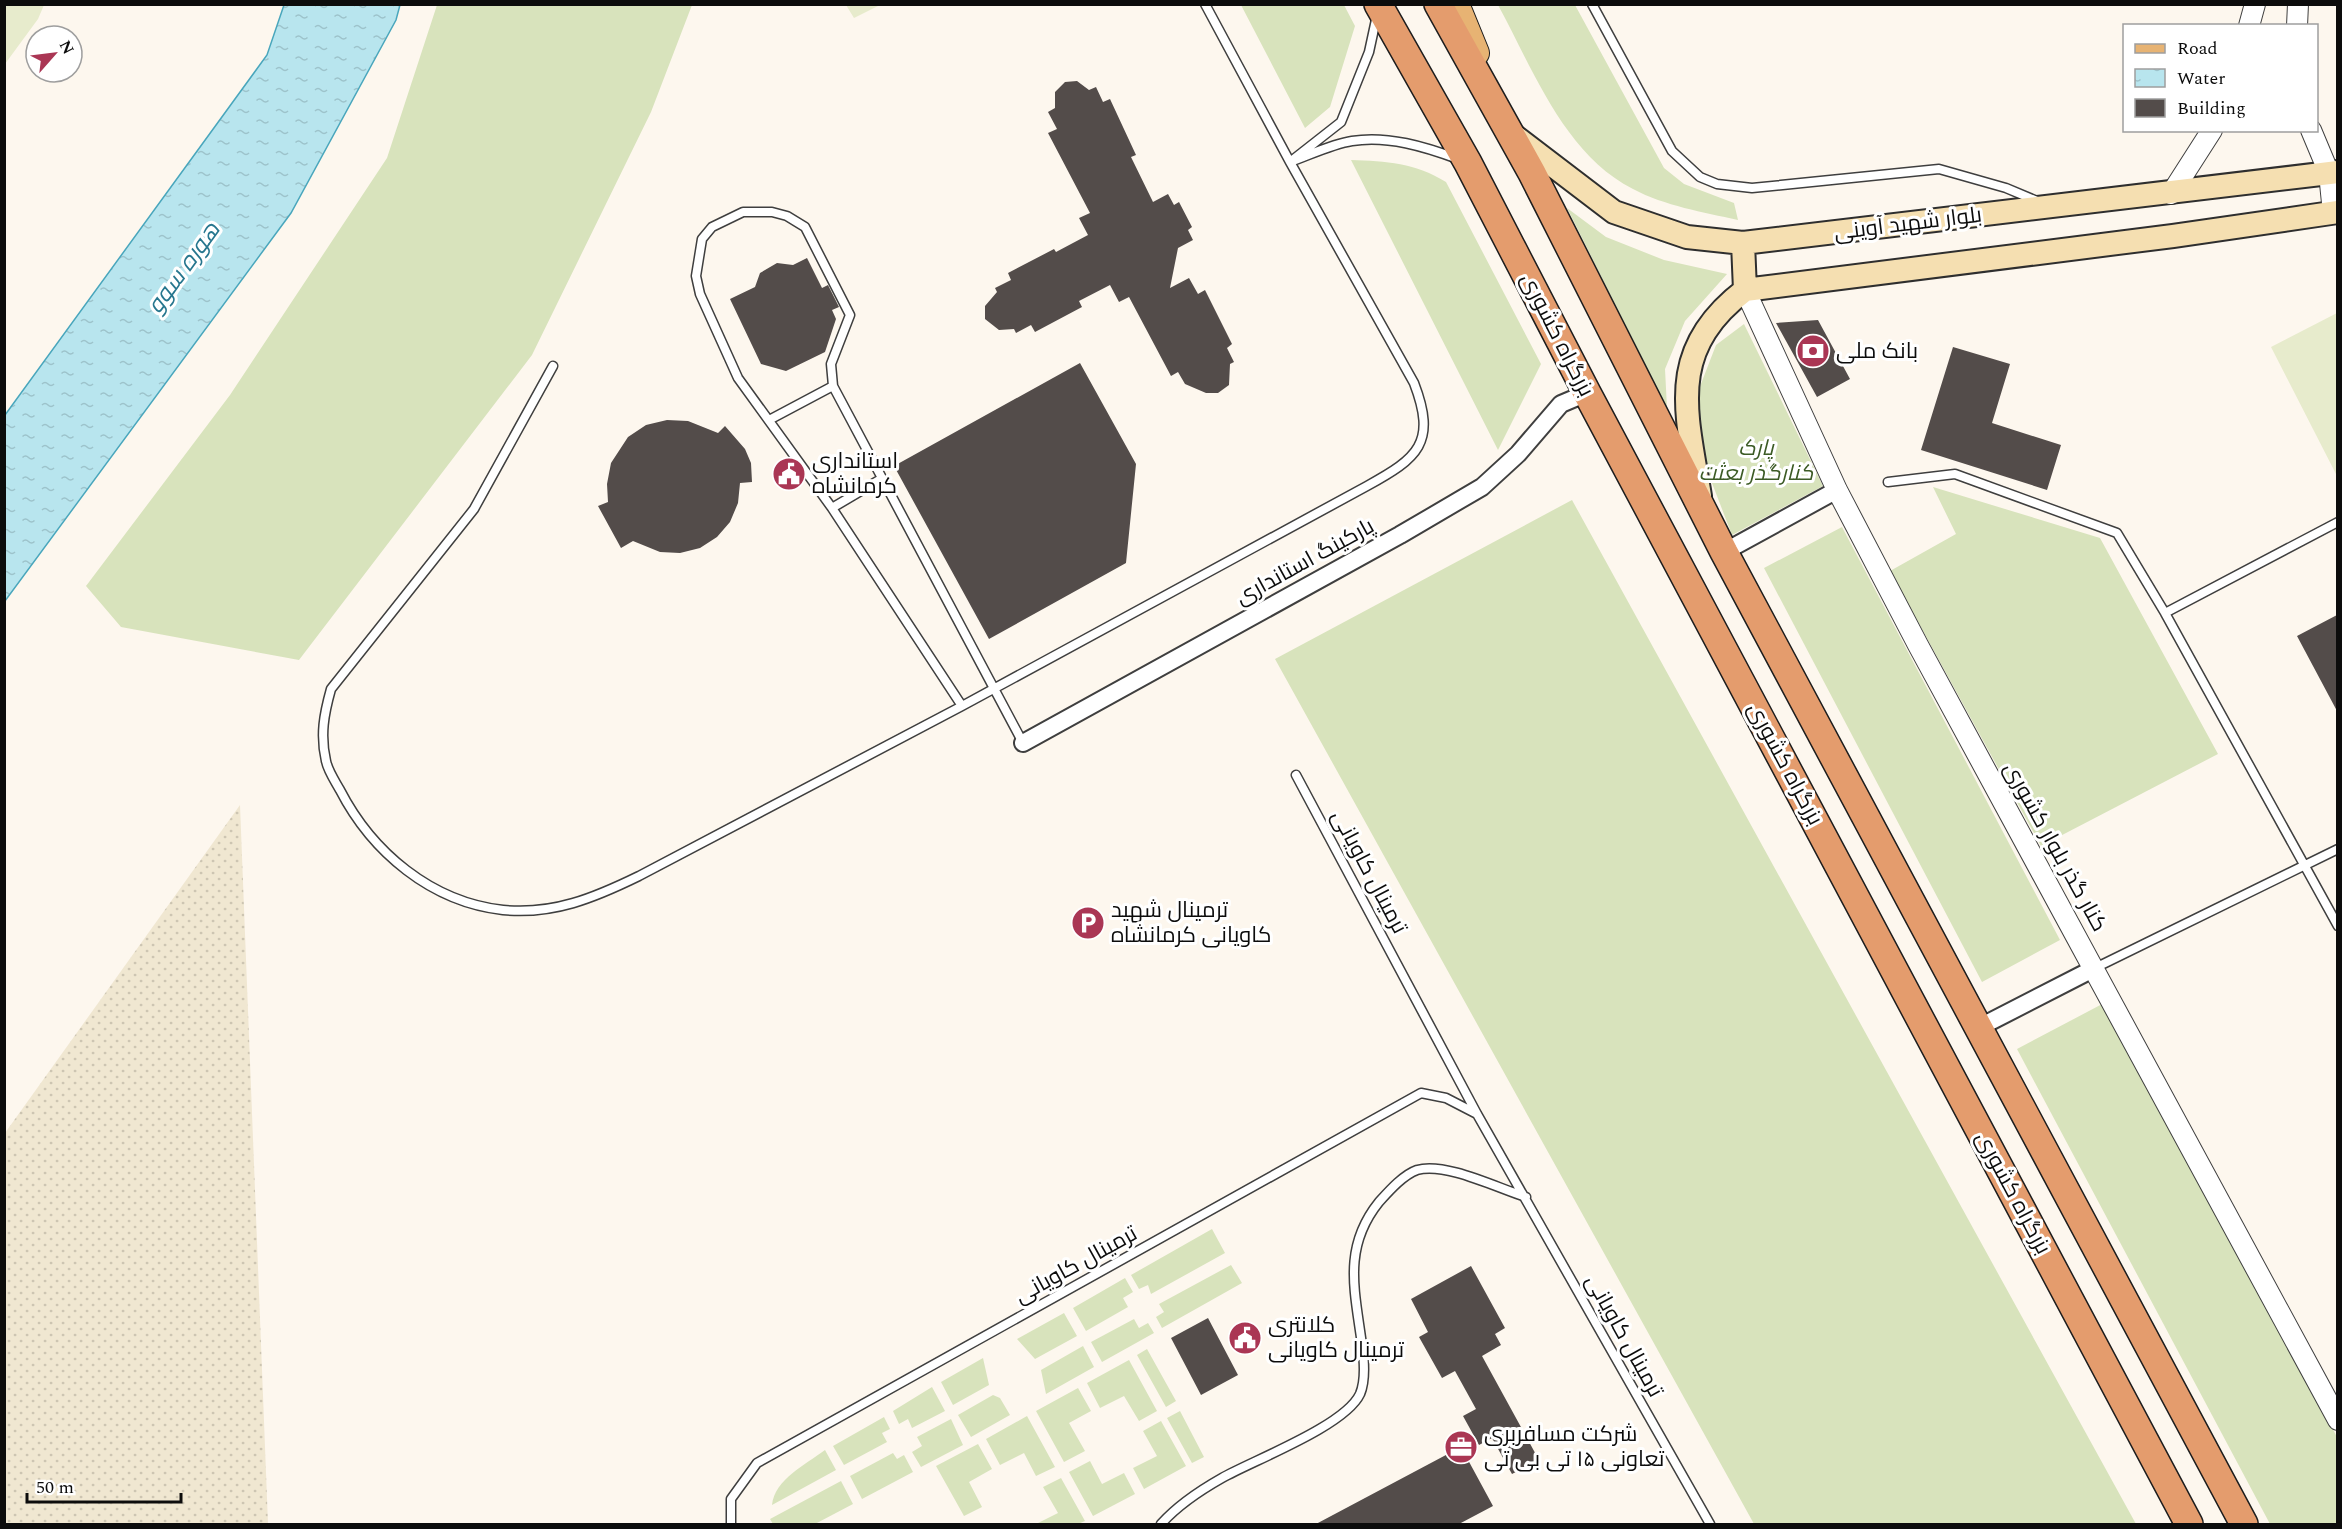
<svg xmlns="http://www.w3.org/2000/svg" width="2342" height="1529" viewBox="0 0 2342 1529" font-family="Spectral,Cairo,serif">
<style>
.farmland{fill:url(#farmland-dots)}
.grass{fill:#d8e3bc}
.pitch{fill:#e7ebcc}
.water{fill:url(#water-ripples);stroke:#49a6bc;stroke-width:1.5}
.building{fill:#534c4a}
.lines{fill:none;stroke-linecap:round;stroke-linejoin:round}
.service-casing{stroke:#3f3f3f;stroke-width:11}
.minor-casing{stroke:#3f3f3f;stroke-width:20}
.tertiary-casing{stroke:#3f3f3f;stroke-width:22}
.secondary-casing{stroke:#2e2e2e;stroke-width:26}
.primary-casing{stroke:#1d1d1d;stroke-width:28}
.trunk-casing{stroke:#1d1d1d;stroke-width:30}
.service{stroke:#fff;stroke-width:8}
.minor{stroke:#fff;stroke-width:16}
.tertiary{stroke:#fff;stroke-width:20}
.secondary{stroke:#f5dfb1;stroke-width:22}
.primary{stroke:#e7b373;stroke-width:26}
.trunk{stroke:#e49c6d;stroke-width:27}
.labels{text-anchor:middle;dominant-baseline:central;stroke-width:6;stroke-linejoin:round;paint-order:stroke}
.street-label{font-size:22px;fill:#0c0c0c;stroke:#fff}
.poi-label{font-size:22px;fill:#0c0c0c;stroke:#fff;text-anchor:start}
.park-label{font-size:22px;font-style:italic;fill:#3c5b25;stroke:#fff}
.water-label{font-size:24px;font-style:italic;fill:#26768e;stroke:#fff}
</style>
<defs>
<pattern id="farmland-dots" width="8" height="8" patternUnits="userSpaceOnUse" patternTransform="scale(1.5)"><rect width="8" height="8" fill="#f0e7d1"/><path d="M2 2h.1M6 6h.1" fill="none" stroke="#cdc5b2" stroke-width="1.8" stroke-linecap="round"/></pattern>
<pattern id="water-ripples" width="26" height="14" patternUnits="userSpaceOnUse" patternTransform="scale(1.5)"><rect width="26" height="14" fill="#b8e5ee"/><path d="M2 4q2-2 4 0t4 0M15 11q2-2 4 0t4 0" fill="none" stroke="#9dc3cb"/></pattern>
</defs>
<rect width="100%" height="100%" fill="#fdf7ee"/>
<!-- farmland -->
<path class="farmland" d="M240 805 268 1524H5V1133Z"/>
<!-- grass -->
<path class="grass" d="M437 5H692L651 112 532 355 299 660 121 627 86 586 230 395 387 158Z
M1241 5H1344L1355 26 1330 107 1305 128Z
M1498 5H1575L1664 168 1684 184 1734 203 1738 220C1703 212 1665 206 1633 189 1564 154 1533 69 1498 5Z
M1351 160C1386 161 1416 163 1446 182L1541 364 1498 450Z
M1567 208 1606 237 1664 260 1727 274 1685 321 1665 369 1667 408Z
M1744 324 1823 486 1732 535 1702 457 1699 389 1716 345Z
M1933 487 2100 538 2218 754 2041 846 1890 571 1956 534Z
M1572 500 2136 1524H1754L1275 659Z
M1842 527 2060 940 1982 982 1764 568Z
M2106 1002 2337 1437V1524H2270L2017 1049Z
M1212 1229 1225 1253 1151 1294 1148 1285 1139 1289 1131 1275Z
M1231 1265 1242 1283 1162 1328 1156 1317 1164 1312 1159 1304Z
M1125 1278 1133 1292 1123 1298 1128 1307 1086 1331 1073 1308Z
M1064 1313 1077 1336 1035 1359 1017 1339Z
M1134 1319 1139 1328 1148 1323 1154 1333 1102 1362 1091 1342Z
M1083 1346 1094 1367 1046 1394 1041 1370Z
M1147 1349 1176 1401 1166 1407 1137 1355Z
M983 1358 989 1385 953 1405 941 1382Z
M1129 1360 1157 1411 1139 1421 1124 1396 1100 1408 1087 1383Z
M932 1387 945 1411 912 1428 908 1419 899 1424 893 1411Z
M1078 1388 1091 1411 1069 1423 1085 1451 1064 1462 1036 1411Z
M993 1395 1000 1398 1010 1415 971 1437 958 1415Z
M1180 1411 1204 1457 1192 1463 1167 1418Z
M1027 1416 1055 1467 1036 1476 1024 1453 1000 1465 986 1439Z
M884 1417 890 1429 882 1433 887 1442 844 1465 833 1446Z
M951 1419 963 1445 921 1467 912 1452 922 1446 917 1437Z
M1161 1421 1186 1466 1144 1489 1133 1468 1157 1456 1143 1431Z
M978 1444 992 1469 969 1482 982 1507 964 1516 936 1466Z
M825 1450 836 1470 772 1505C775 1479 805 1465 825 1450Z
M893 1453 897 1459 904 1455 913 1472 862 1499 850 1476Z
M1090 1461 1102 1484 1124 1473 1135 1494 1093 1516 1069 1472Z
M1061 1478 1085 1521 1078 1524H1036L1058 1513 1043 1487Z
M841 1481 853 1504 815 1524H773L770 1519Z"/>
<!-- pitch -->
<path class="pitch" d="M5 4 44 5 38 19 5 64Z
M846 5H880L854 18Z
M2337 313V476L2271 347Z"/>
<!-- water -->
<path class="water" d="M284 5H400L396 20 291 213 5 601V415L267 55Z"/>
<!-- building -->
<path class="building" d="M1077 81 1089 90 1096 87 1103 102 1110 99 1136 155 1131 157 1153 202 1168 194 1174 205 1179 202 1192 227 1188 230 1193 240 1178 248 1170 288 1189 278 1198 294 1205 290 1232 344 1227 348 1234 362 1230 364 1229 385 1218 393H1206L1185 384 1178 372 1171 376 1129 297 1119 302 1110 285 1079 301 1082 307 1035 332 1031 325 1016 333 1014 329 999 330 985 319V306L997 292 995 288 1011 280 1008 273 1054 249 1056 252 1088 235 1079 218 1090 213 1048 133 1057 129 1048 112 1055 108V92L1065 82Z
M807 258 822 288 828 285 839 307 832 310 836 319 825 352 786 371 761 364 730 299 755 287 760 273 777 263 793 265Z
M1818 320 1850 379 1817 397 1776 323Z
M1953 347 2010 364 1992 423 2061 445 2047 490 1921 450Z
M1080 363 1136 464 1126 563 989 639 894 466Z
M667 420 688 421 718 433 725 426 745 449 751 463 752 482 740 483 738 503 730 522 717 537 700 548 680 553 660 552 633 541 621 548 598 506 608 502 607 484 611 463 628 437 646 425Z
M2337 615V711L2297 636Z
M1471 1266 1505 1328 1495 1334 1501 1345 1482 1356 1539 1460 1512 1474 1492 1438 1479 1445 1463 1416 1476 1409 1455 1371 1442 1378 1419 1337 1428 1332 1411 1299Z
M1208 1318 1238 1375 1201 1395 1171 1338Z
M1461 1447 1493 1506 1459 1524H1316Z"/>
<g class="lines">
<!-- service casing -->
<g class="service-casing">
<path id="service" d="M1592 4 1672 151 1700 177 1717 184 1752 188 1939 169 2006 188 2037 201
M1377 15 1369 52 1341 122 1290 162C1310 155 1332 144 1352 141 1387 135 1426 147 1458 159
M553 366 474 509 331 689C324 714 320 735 326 761 328 771 335 781 340 790 372 852 431 902 503 910 553 915 594 898 639 876L962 706 1367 486C1418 458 1437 443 1414 383L1290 162 1205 4
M769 420 833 386
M1888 482 1955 474 2117 533 2165 613 2338 926
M832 508 881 479
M2165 613 2338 522
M962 706 832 508 738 378 700 294 696 276 702 239 712 227 743 212H772L787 216 805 227 850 315 831 364 833 386 1023 743
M1296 775 1477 1114 1710 1524
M2095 968 2338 849
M731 1524V1499L757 1463 1421 1093 1446 1098 1477 1114
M1161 1524C1178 1505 1199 1491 1222 1478 1254 1460 1345 1426 1360 1394 1366 1380 1364 1359 1362 1345 1355 1291 1342 1248 1379 1202 1389 1191 1403 1175 1417 1170 1446 1162 1497 1188 1526 1197"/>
</g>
<!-- minor casing -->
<g class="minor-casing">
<path id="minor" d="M1724 552 1837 490
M1023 743 1400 535 1482 487 1518 454 1561 404 1587 393
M1978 1028 2095 968"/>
</g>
<!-- tertiary casing -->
<g class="tertiary-casing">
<path id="tertiary" d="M2249 26 2255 4
M2297 26 2298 4
M2311 130 2329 173 2333 213
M2171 194 2212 130
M1745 290 1837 490 1918 645 2338 1420"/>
</g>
<!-- secondary casing -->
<g class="secondary-casing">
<path id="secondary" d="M1513 135 1614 212 1687 237 1743 243 2338 172
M1743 243 1745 290
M1700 496C1686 411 1666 350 1745 290L2173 236 2338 212"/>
</g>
<!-- primary casing -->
<g class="primary-casing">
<path id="primary" d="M1456 4 1476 53"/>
</g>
<!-- trunk casing -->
<g class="trunk-casing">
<path id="trunk" d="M1378 4 1468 163 1587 393 2189 1524
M1438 4 1532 173 1724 552 2244 1524"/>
</g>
<!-- service -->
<use href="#service" class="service"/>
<!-- minor -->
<use href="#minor" class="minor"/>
<!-- tertiary -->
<use href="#tertiary" class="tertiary"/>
<!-- secondary -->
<use href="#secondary" class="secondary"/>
<!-- primary -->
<use href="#primary" class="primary"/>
<!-- trunk -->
<use href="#trunk" class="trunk"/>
</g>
<!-- icons -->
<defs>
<g id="bank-disc" transform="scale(1.725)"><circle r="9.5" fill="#aa3654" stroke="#fff"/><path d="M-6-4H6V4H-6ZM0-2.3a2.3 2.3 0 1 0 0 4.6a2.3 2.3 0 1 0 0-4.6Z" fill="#fff"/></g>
<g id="civic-disc" transform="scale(1.725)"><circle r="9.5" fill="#aa3654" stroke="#fff"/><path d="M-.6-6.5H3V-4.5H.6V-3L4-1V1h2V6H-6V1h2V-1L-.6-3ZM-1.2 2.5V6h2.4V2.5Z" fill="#fff"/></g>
<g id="parking-disc" transform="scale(1.725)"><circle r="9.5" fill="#aa3654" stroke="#fff"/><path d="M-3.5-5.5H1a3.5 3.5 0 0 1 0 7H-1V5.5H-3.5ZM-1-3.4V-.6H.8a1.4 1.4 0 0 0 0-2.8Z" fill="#fff"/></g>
<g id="office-disc" transform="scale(1.725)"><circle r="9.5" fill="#aa3654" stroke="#fff"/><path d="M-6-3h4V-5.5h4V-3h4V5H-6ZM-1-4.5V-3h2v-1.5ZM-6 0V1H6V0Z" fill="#fff"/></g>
</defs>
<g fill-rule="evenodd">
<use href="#bank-disc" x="1813" y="351"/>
<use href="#civic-disc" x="789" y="474"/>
<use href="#parking-disc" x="1088" y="923"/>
<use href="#civic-disc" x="1245" y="1338"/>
<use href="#office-disc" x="1461" y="1447"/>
</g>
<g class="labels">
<!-- street labels -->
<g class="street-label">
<text transform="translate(1908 224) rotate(-7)">بلوار شهید آوینی</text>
<text transform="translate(1557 335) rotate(63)">بزرگراه کشوری</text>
<text transform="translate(1305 562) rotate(-29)">پارکینگ استانداری</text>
<text transform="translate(1785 764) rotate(62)">بزرگراه کشوری</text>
<text transform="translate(2055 847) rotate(61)">کنار گذر بلوار کشوری</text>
<text transform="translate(1369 872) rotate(62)">ترمینال کاویانی</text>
<text transform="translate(2013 1193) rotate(62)">بزرگراه کشوری</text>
<text transform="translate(1076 1265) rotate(-29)">ترمینال کاویانی</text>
<text transform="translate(1624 1336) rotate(61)">ترمینال کاویانی</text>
</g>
<!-- poi labels -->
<g class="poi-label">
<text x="1836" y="351">بانک ملی</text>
<text x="812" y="461">استانداری<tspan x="812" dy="25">کرمانشاه</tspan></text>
<text x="1111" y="910">ترمینال شهید<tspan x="1111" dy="25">کاویانی کرمانشاه</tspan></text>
<text x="1268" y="1325">کلانتری<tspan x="1268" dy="25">ترمینال کاویانی</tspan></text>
<text x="1484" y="1434">شرکت مسافربری<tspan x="1484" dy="25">تعاونی ۱۵ تی بی تی</tspan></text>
</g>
<!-- park labels -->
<g class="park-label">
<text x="1756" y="448">پارک<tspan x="1756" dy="25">کنارگذر بعثت</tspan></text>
</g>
<!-- water labels -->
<g class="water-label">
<text transform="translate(184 268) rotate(-54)">هوره سوو</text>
</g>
</g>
<!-- border -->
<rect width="2342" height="1529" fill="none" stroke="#0c0c0c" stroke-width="12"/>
<!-- legend -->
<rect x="2123" y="24" width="195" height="108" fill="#ffffff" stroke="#9e9e9e" stroke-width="1.5"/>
<rect x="2135" y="44" width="30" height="9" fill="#e7b373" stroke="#9e9e9e" stroke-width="1.5"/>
<text x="2177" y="54" font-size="18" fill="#0c0c0c">Road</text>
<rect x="2135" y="69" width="30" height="18" fill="url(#water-ripples)" stroke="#9e9e9e" stroke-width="1.5"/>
<text x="2177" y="84" font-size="18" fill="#0c0c0c">Water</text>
<rect x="2135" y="99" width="30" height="18" fill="#534c4a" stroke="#9e9e9e" stroke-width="1.5"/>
<text x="2177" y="114" font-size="18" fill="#0c0c0c">Building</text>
<!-- north arrow -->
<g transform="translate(54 54) rotate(62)"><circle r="28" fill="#ffffff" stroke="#9e9e9e" stroke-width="1.5"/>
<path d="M0-4.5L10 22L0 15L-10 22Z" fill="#aa3654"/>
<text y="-9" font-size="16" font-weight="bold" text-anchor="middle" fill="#0c0c0c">N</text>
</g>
<!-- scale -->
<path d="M27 1493v9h154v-9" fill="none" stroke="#0c0c0c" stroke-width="3"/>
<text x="36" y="1493" font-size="18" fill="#0c0c0c" stroke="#ffffff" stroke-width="4.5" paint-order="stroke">50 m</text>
</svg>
